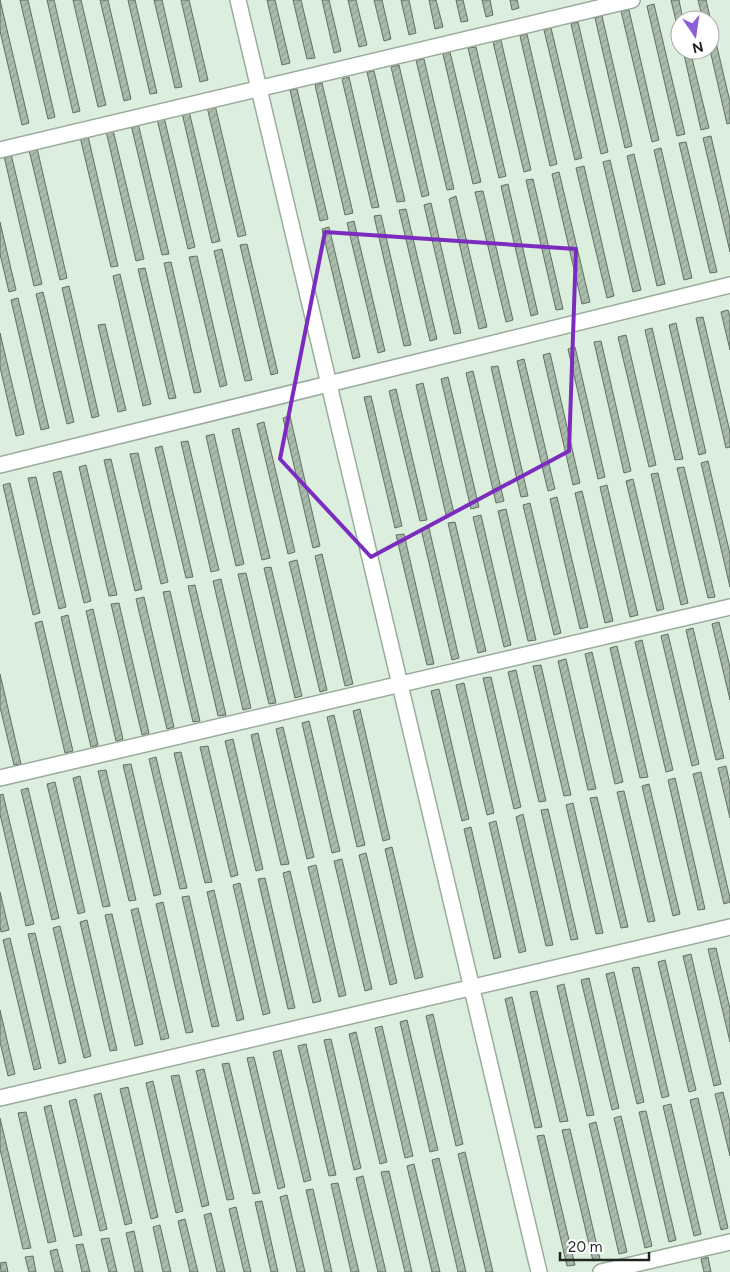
<svg xmlns="http://www.w3.org/2000/svg" width="730" height="1272" viewBox="0 0 730 1272" font-family="Figtree,sans-serif">
<style>
.building{fill:url(#building-hatch);stroke:#607061}
.lines{fill:none;stroke-linecap:round;stroke-linejoin:round}
.service-casing{stroke:#9aac9b;stroke-width:18}
.service{stroke:#fff;stroke-width:15}
.marked{fill:none;stroke:#7b2cbf;stroke-width:4;stroke-linejoin:round}
</style>
<defs>
<pattern id="building-hatch" width="6" height="6" patternUnits="userSpaceOnUse" patternTransform="scale(1.25)"><rect width="6" height="6" fill="#aabcab"/><path d="M-1 1l2-2M0 6l6-6M5 7l2-2" fill="none" stroke="#92a193"/></pattern>
</defs>
<rect width="100%" height="100%" fill="#dcefde"/>
<!-- building -->
<path class="building" d="M0 0 29 123 22 125 0 31Z
M20 0H28L55 117 48 119Z
M47 0H54L80 111 73 113Z
M73 0H81L106 105 98 107Z
M100 0H108L131 99 124 101Z
M128 0H135L157 93 150 94Z
M154 0H162L182 87 175 88Z
M181 0H189L208 80 200 82Z
M267 0H275L290 63 282 65Z
M293 0H301L315 58 307 59Z
M322 0H329L341 51 334 53Z
M348 0H356L367 45 359 47Z
M374 0H382L391 39 384 41Z
M401 0H409L416 33 409 35Z
M429 0H436L443 27 435 29Z
M456 0H463L468 21 461 22Z
M482 0H490L493 15 486 17Z
M510 0H517L519 8 512 10Z
M671 0H679L683 20H680V38Z
M698 0H706L730 102V123L727 124 710 50V20H703Z
M654 4 685 134 677 136 647 6Z
M629 10 659 140 652 142 621 11Z
M602 16 632 146 625 148 595 18Z
M578 22 608 152 601 154 571 24Z
M551 28 582 158 575 160 544 30Z
M527 34 557 164 550 166 520 36Z
M501 40 531 170 524 172 493 42Z
M476 47 506 176 499 178 468 48Z
M683 50H690L709 128 701 130Z
M450 52 481 182 473 184 443 54Z
M424 59 454 189 447 190 416 60Z
M399 65 429 195 422 197 391 67Z
M374 71 405 201 397 202 367 72Z
M349 77 379 207 372 208 342 79Z
M322 83 353 213 345 215 315 85Z
M297 89 328 219 320 221 290 90Z
M215 105 246 235 238 237 207 107Z
M189 111 220 241 212 243 182 113Z
M164 117 195 247 188 249 157 119Z
M138 123 169 254 162 255 131 125Z
M113 130 144 259 136 261 106 131Z
M88 136 118 266 111 267 80 137Z
M711 136 730 219V252L703 138Z
M686 142 717 272 710 273 679 143Z
M37 148 67 278 60 280 29 150Z
M661 148 692 278 684 280 654 150Z
M11 154 42 284 34 286 4 156Z
M634 154 665 284 657 286 627 156Z
M610 160 641 290 633 292 603 162Z
M584 166 614 296 607 298 576 168Z
M559 172 590 302 582 304 552 174Z
M533 179 563 309 556 310 526 180Z
M508 184 538 314 531 316 501 186Z
M483 191 513 320 506 322 475 192Z
M456 196 487 327 479 329 449 199Z
M431 203 461 333 454 334 424 205Z
M406 209 437 339 430 341 399 210Z
M381 215 411 345 404 346 374 216Z
M354 221 385 351 378 353 347 223Z
M0 222 16 290 9 292 0 254Z
M329 227 360 357 353 359 322 229Z
M247 244 278 373 271 375 240 245Z
M222 249 252 380 245 381 214 251Z
M197 256 227 385 220 387 189 257Z
M171 262 201 392 194 393 164 263Z
M145 268 176 398 169 399 138 269Z
M120 274 151 404 143 406 113 276Z
M69 286 99 416 92 418 62 288Z
M43 292 74 422 67 424 36 294Z
M18 298 49 428 41 430 11 300Z
M728 310 730 317V350L721 312Z
M703 317 730 432V447L726 448 696 318Z
M676 323 706 453 699 455 669 325Z
M105 324 126 410 118 412 98 325Z
M652 328 683 459 675 460 645 330Z
M0 333 24 434 16 436 0 367Z
M626 335 656 465 649 467 618 337Z
M601 341 631 471 624 473 594 342Z
M575 347 605 477 598 479 568 349Z
M550 353 580 483 573 485 543 355Z
M524 359 555 489 548 491 517 361Z
M498 366 528 496 521 497 491 367Z
M473 371 504 501 496 503 466 373Z
M448 377 479 507 471 509 441 379Z
M423 383 454 513 446 515 416 385Z
M396 389 427 520 420 521 389 391Z
M371 396 402 526 395 528 364 397Z
M290 416 320 546 313 548 283 418Z
M264 422 295 552 288 554 257 424Z
M239 428 270 558 262 560 232 430Z
M214 434 244 564 236 566 206 436Z
M188 441 219 570 211 572 181 442Z
M162 446 193 577 186 578 155 448Z
M138 453 168 582 161 584 130 454Z
M111 459 142 589 135 591 104 460Z
M708 461 730 554V587L701 463Z
M86 465 117 595 109 596 79 467Z
M684 467 715 597 708 598 677 468Z
M61 471 91 601 84 603 53 473Z
M658 473 688 603 681 605 651 474Z
M36 477 66 607 59 609 28 478Z
M633 479 664 609 657 611 626 481Z
M10 483 40 613 33 615 3 485Z
M607 485 638 615 630 617 600 487Z
M582 491 613 621 605 623 575 493Z
M557 497 588 627 580 629 550 499Z
M530 503 561 633 554 635 523 505Z
M506 509 536 640 528 641 498 511Z
M481 515 511 645 504 647 473 517Z
M455 522 486 651 478 653 448 523Z
M429 528 459 658 452 660 421 529Z
M404 534 434 664 427 665 396 535Z
M322 554 353 684 345 686 315 556Z
M297 560 327 690 320 692 289 562Z
M271 567 302 696 295 698 264 568Z
M246 573 276 703 269 704 238 574Z
M221 579 251 708 243 710 213 581Z
M195 585 226 715 218 716 188 586Z
M170 591 200 721 193 722 163 592Z
M144 597 174 727 167 729 136 599Z
M119 603 149 733 142 735 111 604Z
M93 609 123 739 116 741 86 611Z
M68 615 98 745 91 747 61 617Z
M42 621 73 751 65 753 35 623Z
M719 622 730 667V700L712 624Z
M693 628 724 758 716 760 686 630Z
M668 634 699 764 692 766 661 636Z
M642 640 673 770 666 772 635 642Z
M617 646 648 777 640 778 610 648Z
M592 652 623 782 615 784 585 654Z
M566 659 596 789 588 790 558 661Z
M541 665 571 795 564 796 533 666Z
M516 670 546 801 539 802 508 672Z
M0 674 21 764 14 765 0 707Z
M491 677 521 807 514 809 483 678Z
M464 683 494 813 487 815 456 685Z
M439 689 469 819 462 821 431 691Z
M360 709 390 839 383 841 353 711Z
M334 715 365 845 357 847 327 717Z
M309 721 340 851 332 853 302 723Z
M283 727 314 857 307 859 276 729Z
M258 733 289 864 281 865 251 735Z
M233 739 263 869 256 871 225 741Z
M208 746 238 875 231 877 200 747Z
M181 752 212 882 205 883 174 753Z
M156 757 187 888 180 889 149 759Z
M131 764 161 894 154 896 123 765Z
M726 766 730 785V818L718 768Z
M106 770 136 900 129 901 98 771Z
M701 772 730 898V902L724 904 693 774Z
M80 776 110 906 103 907 73 778Z
M675 778 705 909 698 910 668 780Z
M55 782 85 912 78 914 47 784Z
M649 784 680 914 673 916 642 786Z
M28 788 59 918 52 920 21 790Z
M624 791 655 921 648 922 617 792Z
M3 794 34 924 26 926 0 814V795Z
M597 797 628 927 621 928 590 798Z
M573 803 603 933 596 934 566 805Z
M548 809 578 939 571 940 541 810Z
M523 814 553 945 546 946 516 817Z
M496 821 526 951 519 953 489 823Z
M471 827 501 957 494 959 464 829Z
M392 847 423 977 415 979 385 849Z
M366 853 397 983 390 985 359 855Z
M342 859 372 989 365 991 334 861Z
M316 865 346 995 339 997 308 867Z
M290 871 321 1001 313 1003 283 873Z
M265 878 295 1008 288 1009 258 879Z
M240 883 270 1013 263 1015 233 885Z
M214 890 244 1019 237 1021 207 892Z
M0 892 9 930 1 932 0 927Z
M189 896 219 1026 212 1027 182 897Z
M163 902 193 1032 186 1033 156 904Z
M138 908 169 1038 161 1040 131 910Z
M112 914 143 1044 135 1046 105 915Z
M87 920 117 1050 110 1051 80 922Z
M60 926 91 1056 84 1058 53 928Z
M35 933 66 1062 59 1064 28 934Z
M10 938 41 1068 34 1070 3 940Z
M716 948 730 1009V1042L708 949Z
M691 954 721 1084 714 1086 683 956Z
M665 960 696 1090 689 1092 658 962Z
M639 967 669 1096 662 1098 632 968Z
M614 972 644 1102 637 1104 606 974Z
M589 978 619 1108 612 1110 581 980Z
M564 984 594 1115 587 1116 557 986Z
M537 991 568 1121 560 1122 530 992Z
M512 997 542 1127 535 1128 505 999Z
M0 1010 15 1074 8 1076 0 1042Z
M433 1014 463 1144 456 1146 426 1016Z
M407 1020 438 1150 430 1152 400 1022Z
M382 1026 413 1156 405 1158 375 1028Z
M356 1032 387 1162 380 1164 349 1034Z
M331 1039 361 1168 354 1170 324 1040Z
M306 1044 336 1175 329 1176 298 1046Z
M281 1050 311 1180 304 1182 273 1052Z
M254 1057 285 1187 278 1189 247 1058Z
M229 1063 260 1193 253 1194 222 1064Z
M204 1069 234 1199 227 1200 196 1071Z
M179 1075 209 1205 202 1207 171 1076Z
M153 1081 183 1211 176 1213 146 1083Z
M128 1087 158 1217 151 1219 120 1089Z
M723 1092 730 1122V1156L715 1094Z
M101 1093 132 1223 125 1225 94 1095Z
M698 1098 728 1228 721 1230 690 1100Z
M76 1099 107 1229 100 1231 69 1101Z
M671 1104 701 1234 694 1236 663 1106Z
M51 1105 82 1235 74 1237 44 1107Z
M646 1111 676 1240 669 1242 639 1112Z
M26 1112 56 1241 48 1243 18 1113Z
M621 1116 652 1246 645 1248 614 1118Z
M0 1118 31 1248 23 1249 0 1149Z
M596 1122 627 1252 619 1254 589 1124Z
M570 1129 600 1259 593 1261 562 1130Z
M544 1135 575 1265 567 1266 537 1136Z
M465 1152 493 1272H486L458 1154Z
M439 1158 466 1272H458L432 1160Z
M414 1164 440 1272H432L407 1166Z
M389 1171 412 1272H405L381 1172Z
M363 1176 386 1272H378L356 1178Z
M338 1183 359 1272H351L331 1184Z
M313 1189 332 1272H325L306 1190Z
M287 1195 305 1272H297L280 1197Z
M262 1201 278 1272H271L255 1202Z
M236 1207 251 1272H244L229 1209Z
M211 1213 225 1272H217L204 1215Z
M185 1219 198 1272H190L178 1221Z
M160 1225 171 1272H163L153 1227Z
M134 1231 143 1272H135L126 1233Z
M109 1238 117 1272H109L101 1239Z
M83 1244 90 1272H82L76 1245Z
M57 1249 63 1272H55L50 1251Z
M33 1256 36 1272H29L25 1257Z
M708 1257 711 1272H704L701 1259Z
M6 1262 8 1272H1L0 1263Z"/>
<g class="lines">
<!-- service casing -->
<g class="service-casing">
<path id="service" d="M238 0 539 1272
M0 150 632 0
M0 465 730 285
M0 778 730 607
M0 1098 730 927
M601 1272 730 1242"/>
</g>
<!-- service -->
<use href="#service" class="service"/>
</g>
<!-- marked area -->
<path class="marked" d="M325 232 576 249 569 451 371 557 280 459Z"/>
<!-- north arrow -->
<g transform="translate(695 35) rotate(167)"><circle r="24" fill="#ffffff" stroke="#a5a8a6"/>
<path d="M0-4L9 19L0 12L-9 19Z" fill="#8c5fd9"/>
<text y="-8" font-size="14" font-weight="bold" text-anchor="middle" fill="#1f2620">N</text>
</g>
<!-- scale -->
<path d="M560 1252v8h89v-8" fill="none" stroke="#1f2620" stroke-width="2.5"/>
<text x="568" y="1252" font-size="15" fill="#1f2620" stroke="#ffffff" stroke-width="4" paint-order="stroke">20 m</text>
</svg>
